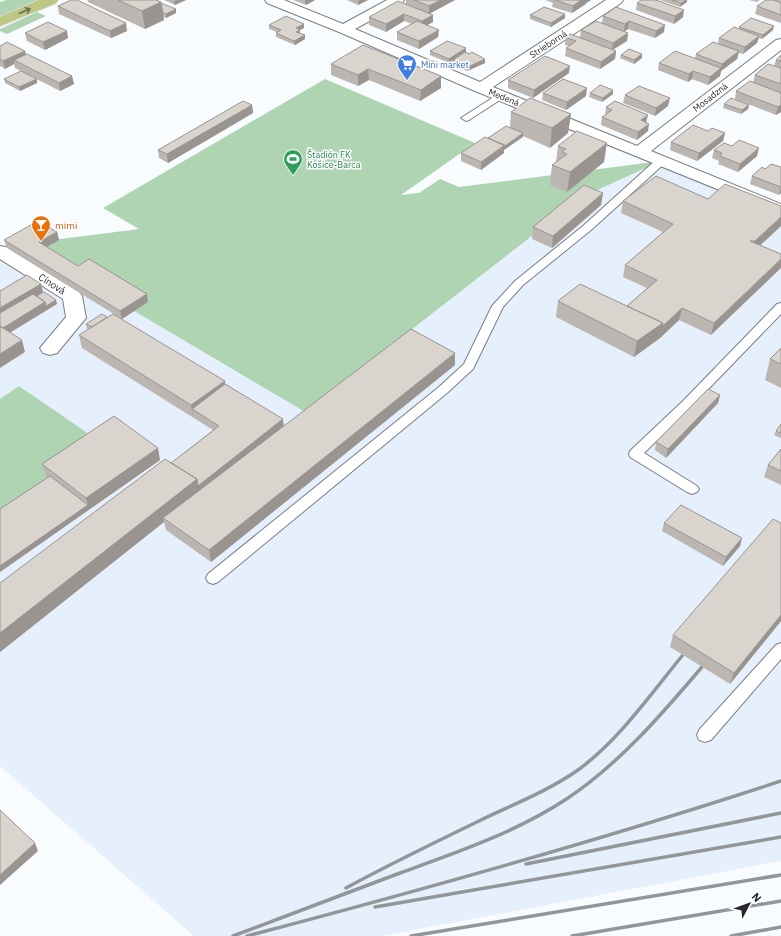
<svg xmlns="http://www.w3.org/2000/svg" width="781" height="936" viewBox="0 0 781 936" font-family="'IBM Plex Sans',sans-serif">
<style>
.built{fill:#e6f0fd}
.green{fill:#aed4b2}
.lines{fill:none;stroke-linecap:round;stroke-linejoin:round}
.service-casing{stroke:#797e84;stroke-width:2}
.minor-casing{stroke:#797e84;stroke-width:2}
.primary-casing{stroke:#d8d8d9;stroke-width:2}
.service{fill:#fff;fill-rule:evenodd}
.minor{fill:#fff;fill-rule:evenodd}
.primary{fill:#bdc683;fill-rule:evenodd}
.rail{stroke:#939698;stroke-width:3.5}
.wall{fill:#bbb6b1}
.shaded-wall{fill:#999490}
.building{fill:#dad4ce;stroke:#999490}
.oneway{stroke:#6a7053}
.labels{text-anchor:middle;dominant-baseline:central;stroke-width:3;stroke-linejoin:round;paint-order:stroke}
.far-street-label{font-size:9px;fill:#27292c;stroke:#fff}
.far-shop-label{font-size:9px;fill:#366cbe;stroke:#fff;text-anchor:start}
.far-leisure-label{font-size:9px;fill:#27864d;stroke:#fff;text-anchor:start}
.food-label{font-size:10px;fill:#c56008;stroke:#fff;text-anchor:start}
.street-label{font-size:10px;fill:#27292c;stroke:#fff}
</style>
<rect width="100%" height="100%" fill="#f9fcfe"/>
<!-- built -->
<path class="built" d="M661 161 781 211V861L382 936H194L0 766V256L411 330 582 197Z"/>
<!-- green -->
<path class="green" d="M6 0H38L0 17V2Z
M37 12 46 16 7 34 0 31V29Z
M325 79 475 143 401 195 419 193 440 179 459 187 661 161 582 197 411 330 312 416 21 244 139 229 103 208Z
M19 386 99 441 51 480 0 514V399Z"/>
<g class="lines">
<!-- service casing -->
<g class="service-casing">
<path id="service" d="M500 93 503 94 505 96 503 98 469 120 466 121 461 118Z
M661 158 665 159 666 161 665 163 591 230 523 285 503 307 473 369 447 393 218 582 213 584 208 582 206 578 208 574 439 387 464 364 492 306 515 281 583 226 657 159Z
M781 303V314L691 407 644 453 697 486 699 489 697 492 692 494 687 492 630 457 629 454 630 451 683 401 777 304Z
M781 643V659L711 740 705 742 699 740 697 735 699 730 776 645Z"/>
</g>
<!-- minor casing -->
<g class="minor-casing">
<path id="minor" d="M265 0H284L343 24 387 0H404L402 3 355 29 480 82 606 0H623L621 3 493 87 637 146 776 40 781 39V50L651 151 781 204V215L475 91 339 32 267 3Z
M0 246 6 247 79 292 82 296 86 318 57 353 50 355 43 353 40 348 66 317 63 299 0 259Z"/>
</g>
<!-- primary casing -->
<g class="primary-casing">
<path id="primary" d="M39 0H58L56 3 0 26V17Z"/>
</g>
<!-- service -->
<use href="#service" class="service"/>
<!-- minor -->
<use href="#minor" class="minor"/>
<!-- primary -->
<use href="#primary" class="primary"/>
<!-- rail -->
<path class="rail" d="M526 864 781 813
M346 888C390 864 436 842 481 820 514 804 548 791 578 770 619 740 650 695 682 656
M375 907 781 837
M233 936C289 915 344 894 400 873 458 852 517 832 568 798 620 763 662 714 702 667
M247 936C426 889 605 839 781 781
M411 936 781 875
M572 936 781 901
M731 936 781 927"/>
</g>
<!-- wall -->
<path class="wall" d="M87 0H156L176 13 166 18 163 17 164 20 145 29 88 2Z
M164 0H186L175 5Z
M293 0H315L306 5Z
M347 0H368L358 5Z
M406 0H455L430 13 433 22 427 25 438 37 419 49 397 40V32L412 24 404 21 386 32 369 25V17L406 4Z
M545 0H591L572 13 552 7 553 3Z
M660 0H687V2L680 7Z
M749 0H760L757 2Z
M766 0H781V23L755 14 757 6Z
M637 3 683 17 674 24 636 10Z
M58 6 127 31 111 38 59 14Z
M616 7 664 32 655 38 628 29 624 32 628 33 627 41 613 50 616 51 615 59 600 69 565 56 566 48 569 46 565 45V37H580L581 30 602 23 603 16Z
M565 14V18L551 27 530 19V15Z
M304 24V28L300 30V33L305 39 295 45 276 37V33L277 32 269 29V25Z
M739 27 773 30 762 39 759 38 757 43 743 54 738 53 737 59 721 71 720 76 708 85 692 79 688 82 658 70 659 63 695 58 696 54 718 44 719 38 739 29Z
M25 33 68 38 45 50 27 41Z
M0 46 25 51 26 55 72 76 74 84 60 91 15 68 14 64 5 69 0 66Z
M430 51 466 52 485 63 467 71 453 64V60L449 63 430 55Z
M642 54V58L634 64 620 58 621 55Z
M781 55V93L759 85 781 93V112L776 115 735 99 736 91 753 82 755 75 774 66 776 60Z
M331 64 441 76V88L420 101 369 80 358 86 331 75Z
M569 73 533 98 508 88V80Z
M4 79 37 83 20 91 5 83Z
M613 90V94L602 102 589 97 590 93Z
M543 93 586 96 566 110 542 100Z
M625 95 668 106 655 116 623 103Z
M724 104 749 105 748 109 741 114 723 108Z
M252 105 253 113 168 163 159 158 158 150Z
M606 107 646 122 648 131 637 140 601 125 602 117 605 115Z
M511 112 571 114 568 133 550 148 523 136 504 150V153L481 170 461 161V153L510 127Z
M725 133 723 141 697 161 670 150 671 142Z
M558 146 604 162 567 192 550 185 552 165 556 162Z
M714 150 757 156 738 172 718 164 719 161 712 158Z
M781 167V193L779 195 750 184 752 176 765 169Z
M603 193 601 205 552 248 532 239 533 227Z
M708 199 781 226 760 245 711 335 679 320 660 338 634 357 556 317 558 301 627 306 647 288 623 277 625 265 663 232 621 213 623 201Z
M57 232 59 240 47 247 78 266 148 302 122 319 7 248 4 240Z
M86 324 225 384 284 426 455 365 211 562 166 530 164 522 0 652V583L171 463 213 430 82 348 79 335 89 329H87Z
M781 348V388L765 380 770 359Z
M720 395 718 403 666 458 655 450 656 442Z
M781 424V438L774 435 776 431Z
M781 449V485L764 477 768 465Z
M160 460 0 572V509L47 478 46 476 42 464Z
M664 523 742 538 740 546 723 566 662 531Z
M781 621 730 684 670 647 673 635Z"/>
<!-- shaded-wall -->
<path class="shaded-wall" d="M177 0H186L175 5 174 1Z
M305 0H315L306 5Z
M360 0H368L358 5V1Z
M441 0H455L429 14V6Z
M581 0H586V4L572 13 573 6Z
M586 0H591L586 3Z
M686 0H687V2L680 7 681 3Z
M161 2 164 20 145 29 142 11Z
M176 9V13L166 18V14Z
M684 10 683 17 674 24 675 16Z
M404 14V21L386 32V24Z
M565 14V18L551 27V23Z
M433 15V22L422 28V21Z
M629 21 628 29 624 32 625 24Z
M126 23 127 31 111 38 110 31Z
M304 24V28L300 30V33L297 36 296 28Z
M665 25 664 32 655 38 656 31Z
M774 26 773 30 762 39 763 35Z
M439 30 438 37 419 49V41Z
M67 31 68 38 45 50 43 42Z
M628 33 627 41 612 50 613 43Z
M305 35V39L295 45 294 41Z
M759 36 757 43 743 54 745 47Z
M466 48V52L449 63V59Z
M25 51 27 58 14 60V64L5 69 3 61Z
M616 51 615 59 600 69 601 62Z
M739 51 737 59 721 71 720 76 708 85 710 77 721 68 722 64Z
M642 54V58L634 64V60Z
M485 59V63L467 71 468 67Z
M570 66 569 73 533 98 534 90Z
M368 69 369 80 358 86V75Z
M693 71 692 79 688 82 689 74Z
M72 76 74 84 60 91 59 83Z
M441 76V88L420 101 421 90Z
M37 79V83L20 91 19 87Z
M587 88 586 96 566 110 567 102Z
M613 90V94L602 102 603 98Z
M670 98 668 106 655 116 656 108Z
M252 105 253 113 168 163 167 154Z
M749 105 748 109 741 114 742 110Z
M781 105V112L776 115 778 107Z
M571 114 568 133 550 148 552 128Z
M648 115 646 123 641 120Z
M649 124 648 131 637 140 638 132Z
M523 133V137L504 150V153L481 170V162Z
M725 133 723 141 697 161 699 153Z
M607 143 604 162 567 192 570 172Z
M759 148 757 156 738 172 740 164Z
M781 187V193L779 195Z
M603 193 601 205 552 248 553 236Z
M781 217V226L752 253 755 241Z
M57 232 59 240 41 250 39 242Z
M781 259V268L711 335 714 323Z
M41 284 43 292 0 318V308Z
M147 294 148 302 122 319 120 311Z
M56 300 57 304 3 337 1 329 45 302Z
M682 308 679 320 660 338 634 357 637 341Z
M22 340 25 352 0 368V354Z
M455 353V365L211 562 209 550Z
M225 381 226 393 192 409 193 418 191 405Z
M720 395 718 403 666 458 668 449Z
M283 419 284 428 163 518 164 522 0 652V633L197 479Z
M158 448 160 460 0 572V566L88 505 86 498Z
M742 538 740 546 723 566 726 557Z
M781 615V621L730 684 734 673Z
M35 843 38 851 0 885V875Z"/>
<!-- building -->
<path class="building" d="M71 0H77L126 23 110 31 58 6Z
M118 0H156L161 2 142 11Z
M414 0H441L429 6Z
M555 0H581L573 6Z
M641 0H656L684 10 675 16 637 3Z
M672 0H686L681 3Z
M766 0H773L781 3V15L757 6Z
M398 1 433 15 422 21 404 14 386 24 369 17Z
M161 3 176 9 166 14 163 13Z
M544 7 565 14 551 23 530 15Z
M616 7 665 25 656 31 629 21 625 24 603 16Z
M286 16 304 24 296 28 300 30 296 32 305 35 294 41 276 33 281 30 269 25Z
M751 18 774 26 763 35 739 27Z
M417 21 439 30 419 41 397 32Z
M596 21 628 33 613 43 581 30Z
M48 22 67 31 43 42 25 33Z
M734 27 759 36 745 47 719 38Z
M570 34 616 51 601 62 566 48 576 41 565 37Z
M447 41 466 48 449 59 430 51Z
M7 42 25 51 3 61 0 59V46Z
M713 42 739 51 722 64 696 54Z
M363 45 441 76 421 90 368 69 358 75 331 64Z
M629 49 642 54 634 60 621 55Z
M675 51 721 68 710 77 693 71 689 74 659 63Z
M465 52 469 54 472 52 485 59 468 67 453 60Z
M27 54 72 76 59 83 14 60Z
M781 55V61L776 60Z
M545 56 570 66 534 90 508 80Z
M768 64 781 68V84L755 75Z
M21 71 37 79 19 87 4 79Z
M563 79 587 88 567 102 543 93Z
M750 81 781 93V105L778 107 736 91Z
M600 85 613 90 603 98 590 93Z
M639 86 670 98 656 108 625 95Z
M530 98 571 114 552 128 511 112Z
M731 98 749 105 742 110 724 104Z
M243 101 252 105 167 154 158 150Z
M615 101 648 115 641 120 649 124 638 132 602 117 612 110 606 107Z
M693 125 708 131 712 128 725 133 699 153 671 142Z
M506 126 523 133 505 146 488 138Z
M577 131 607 143 570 172 552 165 567 154 562 152 566 149 558 146Z
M485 137 505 145 481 162 461 153Z
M739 140 759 148 740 164 720 156 722 153 714 150 724 143 732 146Z
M771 164 781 167V187L752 176 762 167 765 169Z
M656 176 708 199 725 184 781 206V217L755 241H750L781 254V259L714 323 682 308 663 326V323L627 306 657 280 625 265 673 224 623 201Z
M584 185 603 193 553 236 533 227Z
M38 221 57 232 39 242 78 266 89 259 147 294 120 311 4 240Z
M27 275 41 284 0 308V291Z
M580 284 663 323 637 341 558 301Z
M44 292 56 300 46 306 45 302 37 296Z
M33 294 45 302 3 328 0 326V313Z
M102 314 107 317 92 327 86 324Z
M113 314 225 381 191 405 79 335Z
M0 326 22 340 0 354Z
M411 329 455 353 209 550 163 518Z
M781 348V364L770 359Z
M225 384 283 419 198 486 197 479 171 463 219 426 192 409Z
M708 389 720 395 668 449 656 442Z
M114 416 158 448 86 498 42 464Z
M781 424V433L776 431Z
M781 449V471L768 465Z
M165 459 197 479 0 633V583Z
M50 476 88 505 0 566V509Z
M681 505 742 538 726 557 664 523Z
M773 519 781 523V615L734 673 673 635Z
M0 810 35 843 0 875Z"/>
<!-- one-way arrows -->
<defs><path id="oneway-shaft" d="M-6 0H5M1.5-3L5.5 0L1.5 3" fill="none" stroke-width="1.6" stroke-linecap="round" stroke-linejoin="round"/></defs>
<use class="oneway" href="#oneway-shaft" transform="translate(25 11) rotate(-23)"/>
<!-- icons -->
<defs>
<g id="supermarket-pin" transform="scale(1)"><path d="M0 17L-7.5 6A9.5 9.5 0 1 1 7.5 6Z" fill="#3f7fe0" stroke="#fff"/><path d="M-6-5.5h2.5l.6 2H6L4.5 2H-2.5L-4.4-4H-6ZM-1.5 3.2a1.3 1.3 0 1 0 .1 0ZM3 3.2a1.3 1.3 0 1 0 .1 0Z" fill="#fff"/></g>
<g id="stadium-pin" transform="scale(1)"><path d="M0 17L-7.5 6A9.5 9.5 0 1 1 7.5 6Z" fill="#2e9e5b" stroke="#fff"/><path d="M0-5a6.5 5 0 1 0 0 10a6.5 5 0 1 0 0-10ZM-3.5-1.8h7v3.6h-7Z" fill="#fff"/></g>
<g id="bar-pin" transform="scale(1)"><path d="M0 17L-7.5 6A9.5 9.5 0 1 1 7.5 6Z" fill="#e8710a" stroke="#fff"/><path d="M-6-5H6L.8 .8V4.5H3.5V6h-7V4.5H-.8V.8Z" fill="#fff"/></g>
</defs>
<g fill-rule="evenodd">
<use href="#supermarket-pin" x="407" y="64"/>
<use href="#stadium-pin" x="293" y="159"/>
<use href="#bar-pin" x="41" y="225"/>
</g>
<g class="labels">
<!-- far-street labels -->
<g class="far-street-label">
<text transform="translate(548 44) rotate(-33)">Strieborná</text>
<text transform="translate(504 97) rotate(22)">Medená</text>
<text transform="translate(710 97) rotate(-38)">Mosadzná</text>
</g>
<!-- far-shop labels -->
<g class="far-shop-label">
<text x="421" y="64">Mini market</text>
</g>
<!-- far-leisure labels -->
<g class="far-leisure-label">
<text x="307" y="154">Štadión FK<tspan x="307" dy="10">Košice-Barca</tspan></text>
</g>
<!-- food labels -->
<g class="food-label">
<text x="55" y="225">mimi</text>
</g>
<!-- street labels -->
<g class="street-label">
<text transform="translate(52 284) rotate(32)">Cínová</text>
</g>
</g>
<!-- north arrow -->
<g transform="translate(749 904) rotate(49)" stroke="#ffffff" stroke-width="3" paint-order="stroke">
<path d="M0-3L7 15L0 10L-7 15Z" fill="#27292c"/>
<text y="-6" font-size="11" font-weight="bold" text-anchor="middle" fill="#27292c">N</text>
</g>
</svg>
